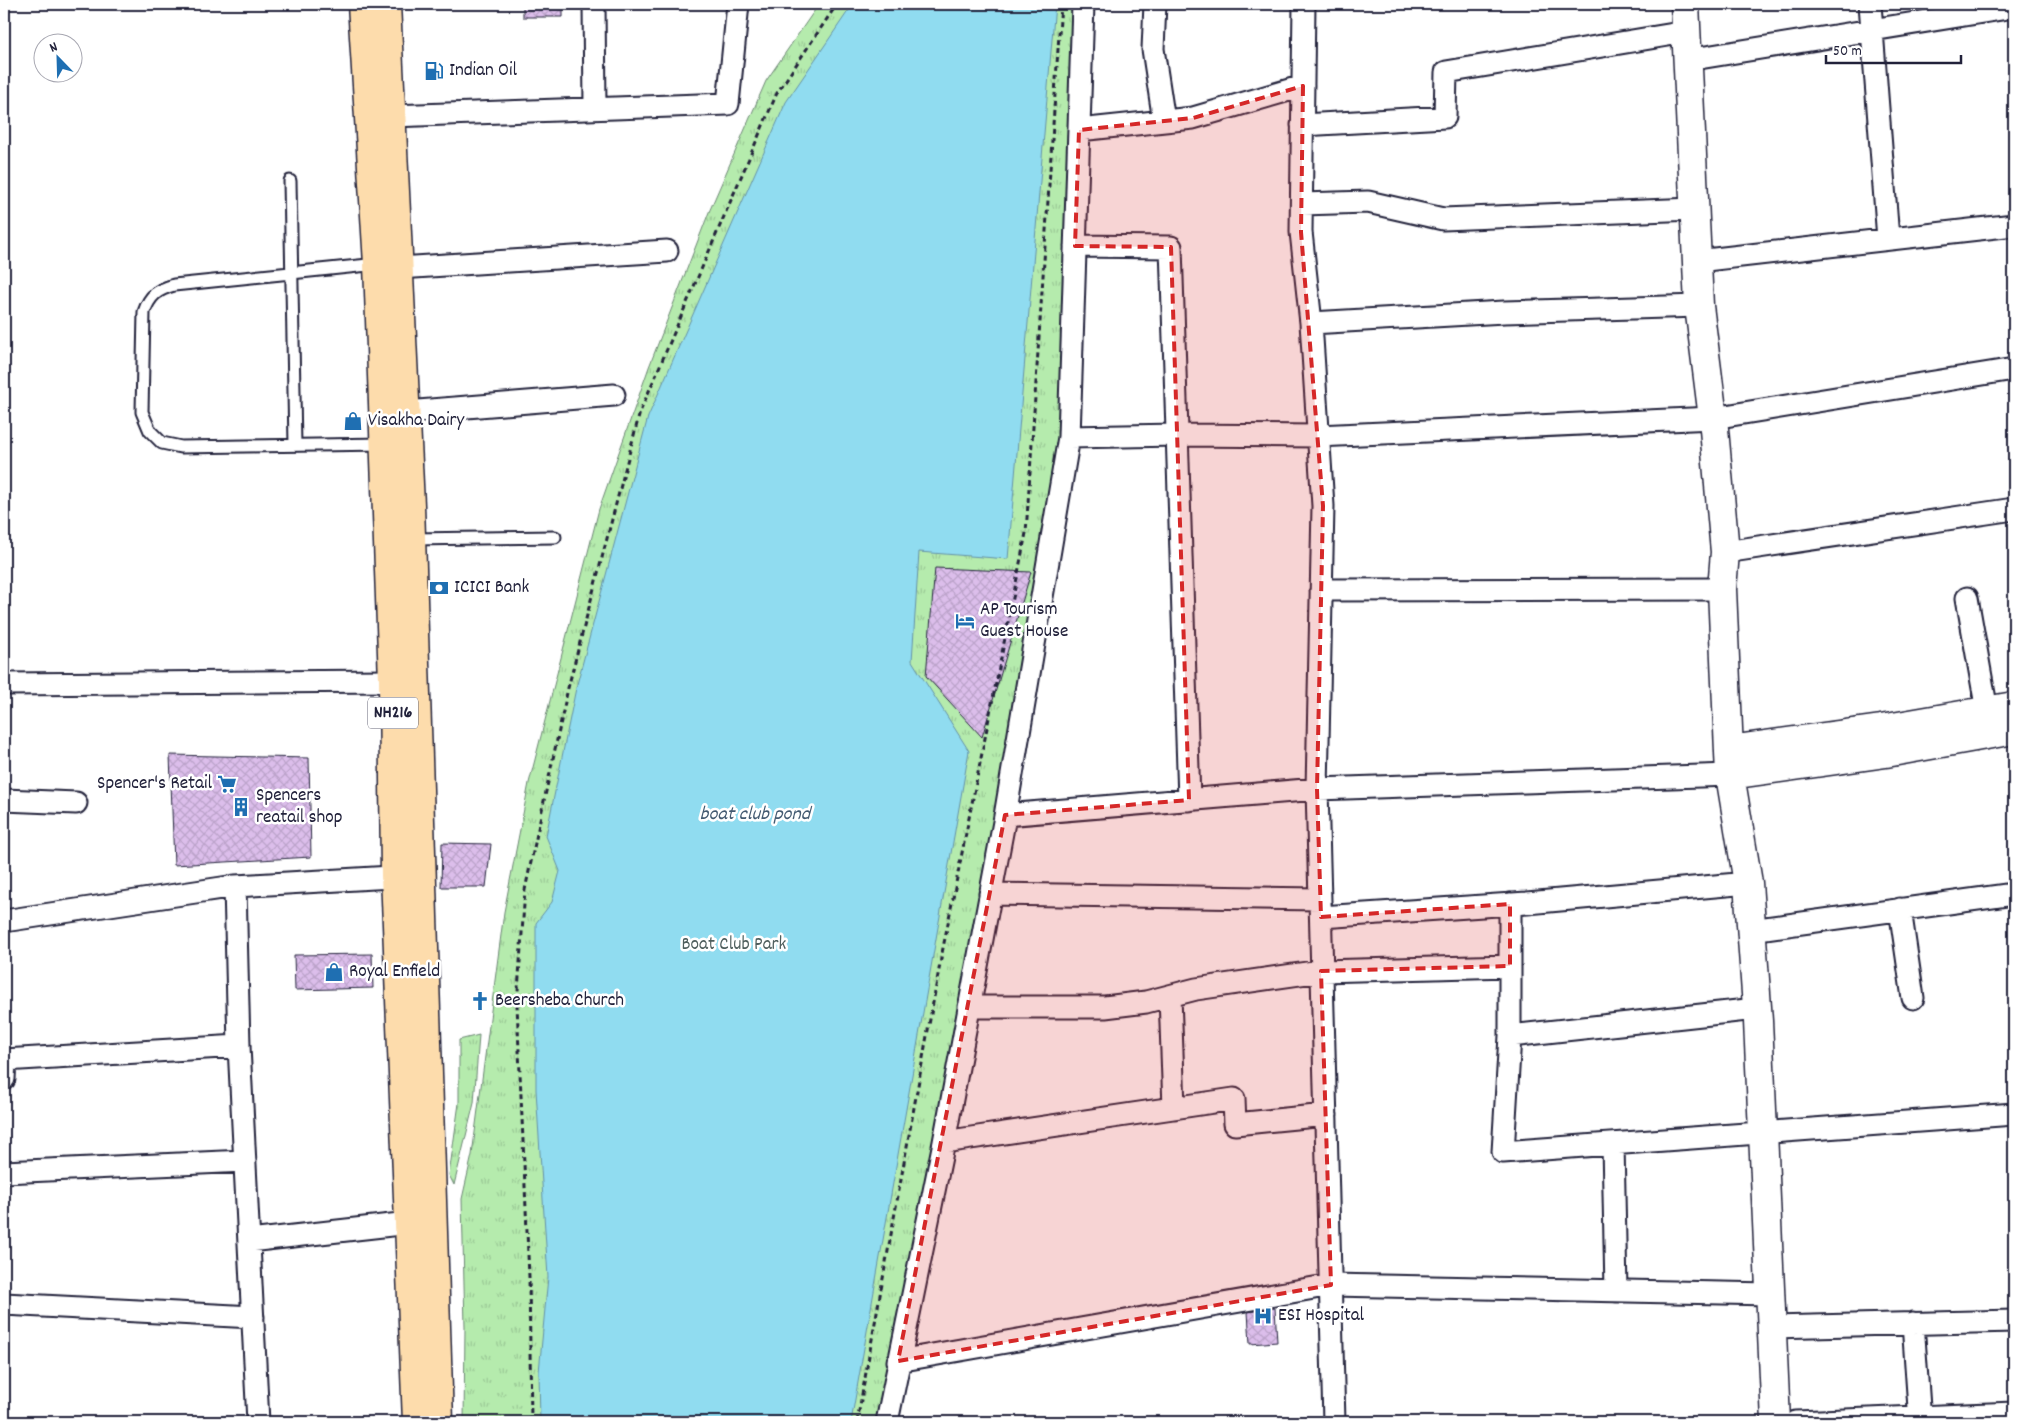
<svg xmlns="http://www.w3.org/2000/svg" width="2018" height="1426" viewBox="0 0 2018 1426" font-family="Dekko,sans-serif">
<style>
.park{fill:url(#park-tufts);stroke:#6c8674}
.water{fill:#90dcf0;stroke:#6492a8}
.building{fill:url(#building-cross-hatch);stroke:#22223b}
.lines{fill:none;stroke-linecap:round;stroke-linejoin:round}
.lane-casing{stroke:#22223b;stroke-width:15}
.street-casing{stroke:#22223b;stroke-width:25}
.secondary-casing{stroke:#22223b;stroke-width:31}
.highway-casing{stroke:#22223b;stroke-width:31}
.path{stroke:#22223b;stroke-width:3;stroke-dasharray:5 4;stroke-linecap:butt}
.lane{stroke:#fff;stroke-width:11}
.street{stroke:#fff;stroke-width:21}
.secondary{stroke:#fff;stroke-width:28}
.highway{stroke:#fddcac;stroke-width:28}
.marked{fill:#d62828;fill-opacity:0.2;stroke:#d62828;stroke-width:4;stroke-dasharray:10 6;stroke-linejoin:round}
.labels{text-anchor:middle;dominant-baseline:central;stroke-width:5;stroke-linejoin:round;paint-order:stroke}
.shield{fill:#fff;stroke:#646476;stroke-width:1}
.shield-label{font-size:18px;font-weight:bold;fill:#22223b}
.poi-label{font-size:19px;fill:#22223b;stroke:#fff;text-anchor:start}
.park-label{font-size:19px;fill:#4e5e5d;stroke:#fff}
.water-label{font-size:20px;font-style:italic;fill:#435a71;stroke:#fff}
</style>
<defs>
<pattern id="park-tufts" width="24" height="20" patternUnits="userSpaceOnUse" patternTransform="scale(1.25)"><rect width="24" height="20" fill="#b5ebad"/><path d="M3 7l-1-3M5 7V3M7 7l1-3M15 17l-1-3M17 17v-4M19 17l1-3" fill="none" stroke="#9bc996"/></pattern>
<pattern id="building-cross-hatch" width="8" height="8" patternUnits="userSpaceOnUse" patternTransform="scale(1.25)"><rect width="8" height="8" fill="#dcbeeb"/><path d="M0 0l8 8M0 8l8-8" fill="none" stroke="#bca3ca"/></pattern>
</defs>
<rect width="100%" height="100%" fill="#fff"/>
<filter id="ink" filterUnits="userSpaceOnUse"><feTurbulence type="fractalNoise" baseFrequency=".02" numOctaves="2"/><feDisplacementMap in="SourceGraphic" scale="10" xChannelSelector="R" yChannelSelector="G"/><feConvolveMatrix kernelMatrix="1 2 1 2 8 2 1 2 1" color-interpolation-filters="sRGB"/></filter>
<g filter="url(#ink)">
<!-- park -->
<path class="park" d="M819 4H1075L1070 414 997 810 878 1422H464L465 1327 462 1199 472 1155 504 912 529 783 599 509 649 367 709 212 766 81Z
M479 1035 474 1103 454 1185 449 1175 459 1103V1040Z"/>
<!-- water -->
<path class="water" d="M853 4H1055L1008 559 919 552 912 661 969 751 851 1422H540L539 1372 548 1277 536 1090V923L552 902 560 871 546 836 576 688 648 417 786 102Z"/>
<!-- building -->
<path class="building" d="M523 4H563V17H523Z
M935 568 1031 572 982 737 926 676Z
M170 755 309 758 311 857 174 865Z
M442 843 491 844 486 887H441Z
M372 954 373 988 295 990 294 955Z
M1275 1308 1277 1342 1250 1344 1248 1312Z"/>
<g class="lines">
<!-- lane casing -->
<g class="lane-casing">
<path id="lane" d="M290 181 295 445
M378 264 174 285C157 290 150 295 144 312L142 412 150 431 162 443 181 447 385 444
M412 539 555 537"/>
</g>
<!-- street casing -->
<g class="street-casing">
<path id="street" d="M594 4 595 108
M1155 4 1153 49 1164 121
M1304 4 1301 232 1311 323 1323 506 1317 789 1334 1422
M1870 4 1888 239
M1687 60 2014 7
M391 116 728 104 738 4
M1302 125 1445 117 1446 72 1686 32
M1079 130 1193 118 1303 86
M1302 204 1368 202 1443 219 1694 209
M1075 246 1171 247 1189 800
M1697 261 2014 225
M399 268 667 251
M1311 323 1504 312 1699 306
M406 412 614 395
M1069 437 1177 435 1317 436 1713 418 2014 369
M1725 552 2014 509
M1321 590 1722 589
M1967 598 1987 711
M4 684 393 681
M4 800 76 803
M1005 815 1317 789 1730 775
M235 886 239 1046 258 1422
M990 894 1320 899
M1900 909 1913 998
M1321 917 1527 903 1748 883
M4 921 235 886 409 876
M1751 930 2014 894
M1170 996 1174 1108
M969 1007H1105L1146 1002 1196 989 1321 971 1510 966
M1756 1009 1510 1036 1503 1152 2014 1114
M1510 1036V904
M4 1060 239 1046
M4 1079 5 1060
M944 1142 1234 1099 1235 1124 1326 1115
M1613 1144 1616 1291
M4 1172 245 1161
M249 1241 409 1223
M4 1304 253 1317
M1913 1323 1920 1422
M1771 1327 2014 1321
M898 1361 1331 1285 1770 1294
M887 1422 944 1142 1004 822 1069 437 1083 4
M1796 1422 2014 1413"/>
</g>
<!-- secondary casing -->
<g class="secondary-casing">
<path id="secondary" d="M1685 4 1699 306 1713 418 1725 552 1722 589 1730 775 1748 883 1758 1021 1776 1422
M1729 750 1881 729 2014 706
M1730 775 1886 753 2014 730"/>
</g>
<!-- highway casing -->
<g class="highway-casing">
<path id="highway" d="M362 4 378 264 393 681 395 875 417 1422
M386 4 410 505 439 1422"/>
</g>
<!-- path -->
<path class="path" d="M531 1422 529 1277 517 1005 525 890 568 688 640 412 777 93 837 4
M857 1422 942 953 1026 533 1061 4"/>
<!-- lane -->
<use href="#lane" class="lane"/>
<!-- street -->
<use href="#street" class="street"/>
<!-- secondary -->
<use href="#secondary" class="secondary"/>
<!-- highway -->
<use href="#highway" class="highway"/>
</g>
</g>
<!-- marked area -->
<path class="marked" d="M1303 86 1301 232 1323 506 1317 789 1321 917 1510 904V966L1321 971 1331 1285 898 1361 1005 815 1189 800 1171 247 1075 246 1079 130 1193 118Z"/>
<!-- icons -->
<defs>
<g id="fuel-bare" transform="scale(1.5)"><path d="M-5.5-6h7V0h2V4h1.3V-2.5L3-4.5l.8-.8L6-3V5H2.5V1h-1V6h-7ZM-4.2-4.7v3.2H.2V-4.7Z" fill="#1f6fb2" stroke="#fff" stroke-width="2.5" paint-order="stroke"/></g>
<g id="shop-bare" transform="scale(1.5)"><path d="M-5-2.5h2.3a2.7 3.5 0 0 1 5.4 0H5L5.5 6h-11ZM-1.5-2.5h3a1.5 2.3 0 0 0-3 0Z" fill="#1f6fb2" stroke="#fff" stroke-width="2.5" paint-order="stroke"/></g>
<g id="bank-bare" transform="scale(1.5)"><path d="M-6-4H6V4H-6ZM0-2.3a2.3 2.3 0 1 0 0 4.6a2.3 2.3 0 1 0 0-4.6Z" fill="#1f6fb2" stroke="#fff" stroke-width="2.5" paint-order="stroke"/></g>
<g id="hotel-bare" transform="scale(1.5)"><path d="M-6-4.5h1.5V1H6V5H4.5V3h-9V5H-6ZM-4 0a1.8 1.8 0 1 1 3.6 0ZM.5 0V-2.5h3Q6-2.5 6 0Z" fill="#1f6fb2" stroke="#fff" stroke-width="2.5" paint-order="stroke"/></g>
<g id="supermarket-bare" transform="scale(1.5)"><path d="M-6-5.5h2.5l.6 2H6L4.5 2H-2.5L-4.4-4H-6ZM-1.5 3.2a1.3 1.3 0 1 0 .1 0ZM3 3.2a1.3 1.3 0 1 0 .1 0Z" fill="#1f6fb2" stroke="#fff" stroke-width="2.5" paint-order="stroke"/></g>
<g id="building-bare" transform="scale(1.5)"><path d="M-4-6H4V6H1V3H-1V6H-4ZM-2.5-4.3h1.7v1.8h-1.7ZM.8-4.3h1.7v1.8H.8ZM-2.5-1h1.7V.8h-1.7ZM.8-1h1.7V.8H.8Z" fill="#1f6fb2" stroke="#fff" stroke-width="2.5" paint-order="stroke"/></g>
<g id="church-bare" transform="scale(1.5)"><path d="M-1.2-6h2.4v3.5h3.3v2.4h-3.3V6h-2.4V-.1h-3.3v-2.4h3.3Z" fill="#1f6fb2" stroke="#fff" stroke-width="2.5" paint-order="stroke"/></g>
<g id="hospital-bare" transform="scale(1.5)"><path d="M-5-5h3v3.5h4V-5h3V5h-3V1.5h-4V5h-3Z" fill="#1f6fb2" stroke="#fff" stroke-width="2.5" paint-order="stroke"/></g>
</defs>
<g fill-rule="evenodd">
<use href="#fuel-bare" x="434" y="71"/>
<use href="#shop-bare" x="353" y="421"/>
<use href="#bank-bare" x="439" y="588"/>
<use href="#hotel-bare" x="965" y="621"/>
<use href="#supermarket-bare" x="227" y="784"/>
<use href="#building-bare" x="241" y="807"/>
<use href="#shop-bare" x="334" y="972"/>
<use href="#church-bare" x="480" y="1001"/>
<use href="#hospital-bare" x="1263" y="1316"/>
</g>
<g class="labels">
<!-- shield labels -->
<rect class="shield" x="368" y="697.5" width="50" height="31" rx="4"/>
<g class="shield-label">
<text x="393" y="713">NH216</text>
</g>
<!-- poi labels -->
<g class="poi-label">
<text x="449" y="71">Indian Oil</text>
<text x="368" y="421">Visakha Dairy</text>
<text x="454" y="588">ICICI Bank</text>
<text x="980" y="610">AP Tourism<tspan x="980" dy="22">Guest House</tspan></text>
<text x="212" y="784" text-anchor="end">Spencer's Retail</text>
<text x="256" y="796">Spencers<tspan x="256" dy="22">reatail shop</tspan></text>
<text x="349" y="972">Royal Enfield</text>
<text x="495" y="1001">Beersheba Church</text>
<text x="1278" y="1316">ESI Hospital</text>
</g>
<!-- park labels -->
<g class="park-label">
<text x="734" y="945">Boat Club Park</text>
</g>
<!-- water labels -->
<g class="water-label">
<text x="755" y="815">boat club pond</text>
</g>
</g>
<!-- margin -->
<rect width="2018" height="1426" fill="none" stroke="#fff" stroke-width="20"/>
<rect x="10" y="10" width="1998" height="1406" fill="none" stroke="#22223b" stroke-width="2" filter="url(#ink)"/>
<!-- north arrow -->
<g transform="translate(58 58) rotate(337)"><circle r="24" fill="#ffffff" stroke="#a7a7b1"/>
<path d="M0-4L9 19L0 12L-9 19Z" fill="#1f6fb2"/>
<text y="-8" font-size="14" font-weight="bold" text-anchor="middle" fill="#22223b">N</text>
</g>
<!-- scale -->
<path d="M1826 55v8h135v-8" fill="none" stroke="#22223b" stroke-width="2.5"/>
<text x="1833" y="55" font-size="15" fill="#22223b" stroke="#ffffff" stroke-width="4" paint-order="stroke">50 m</text>
</svg>
